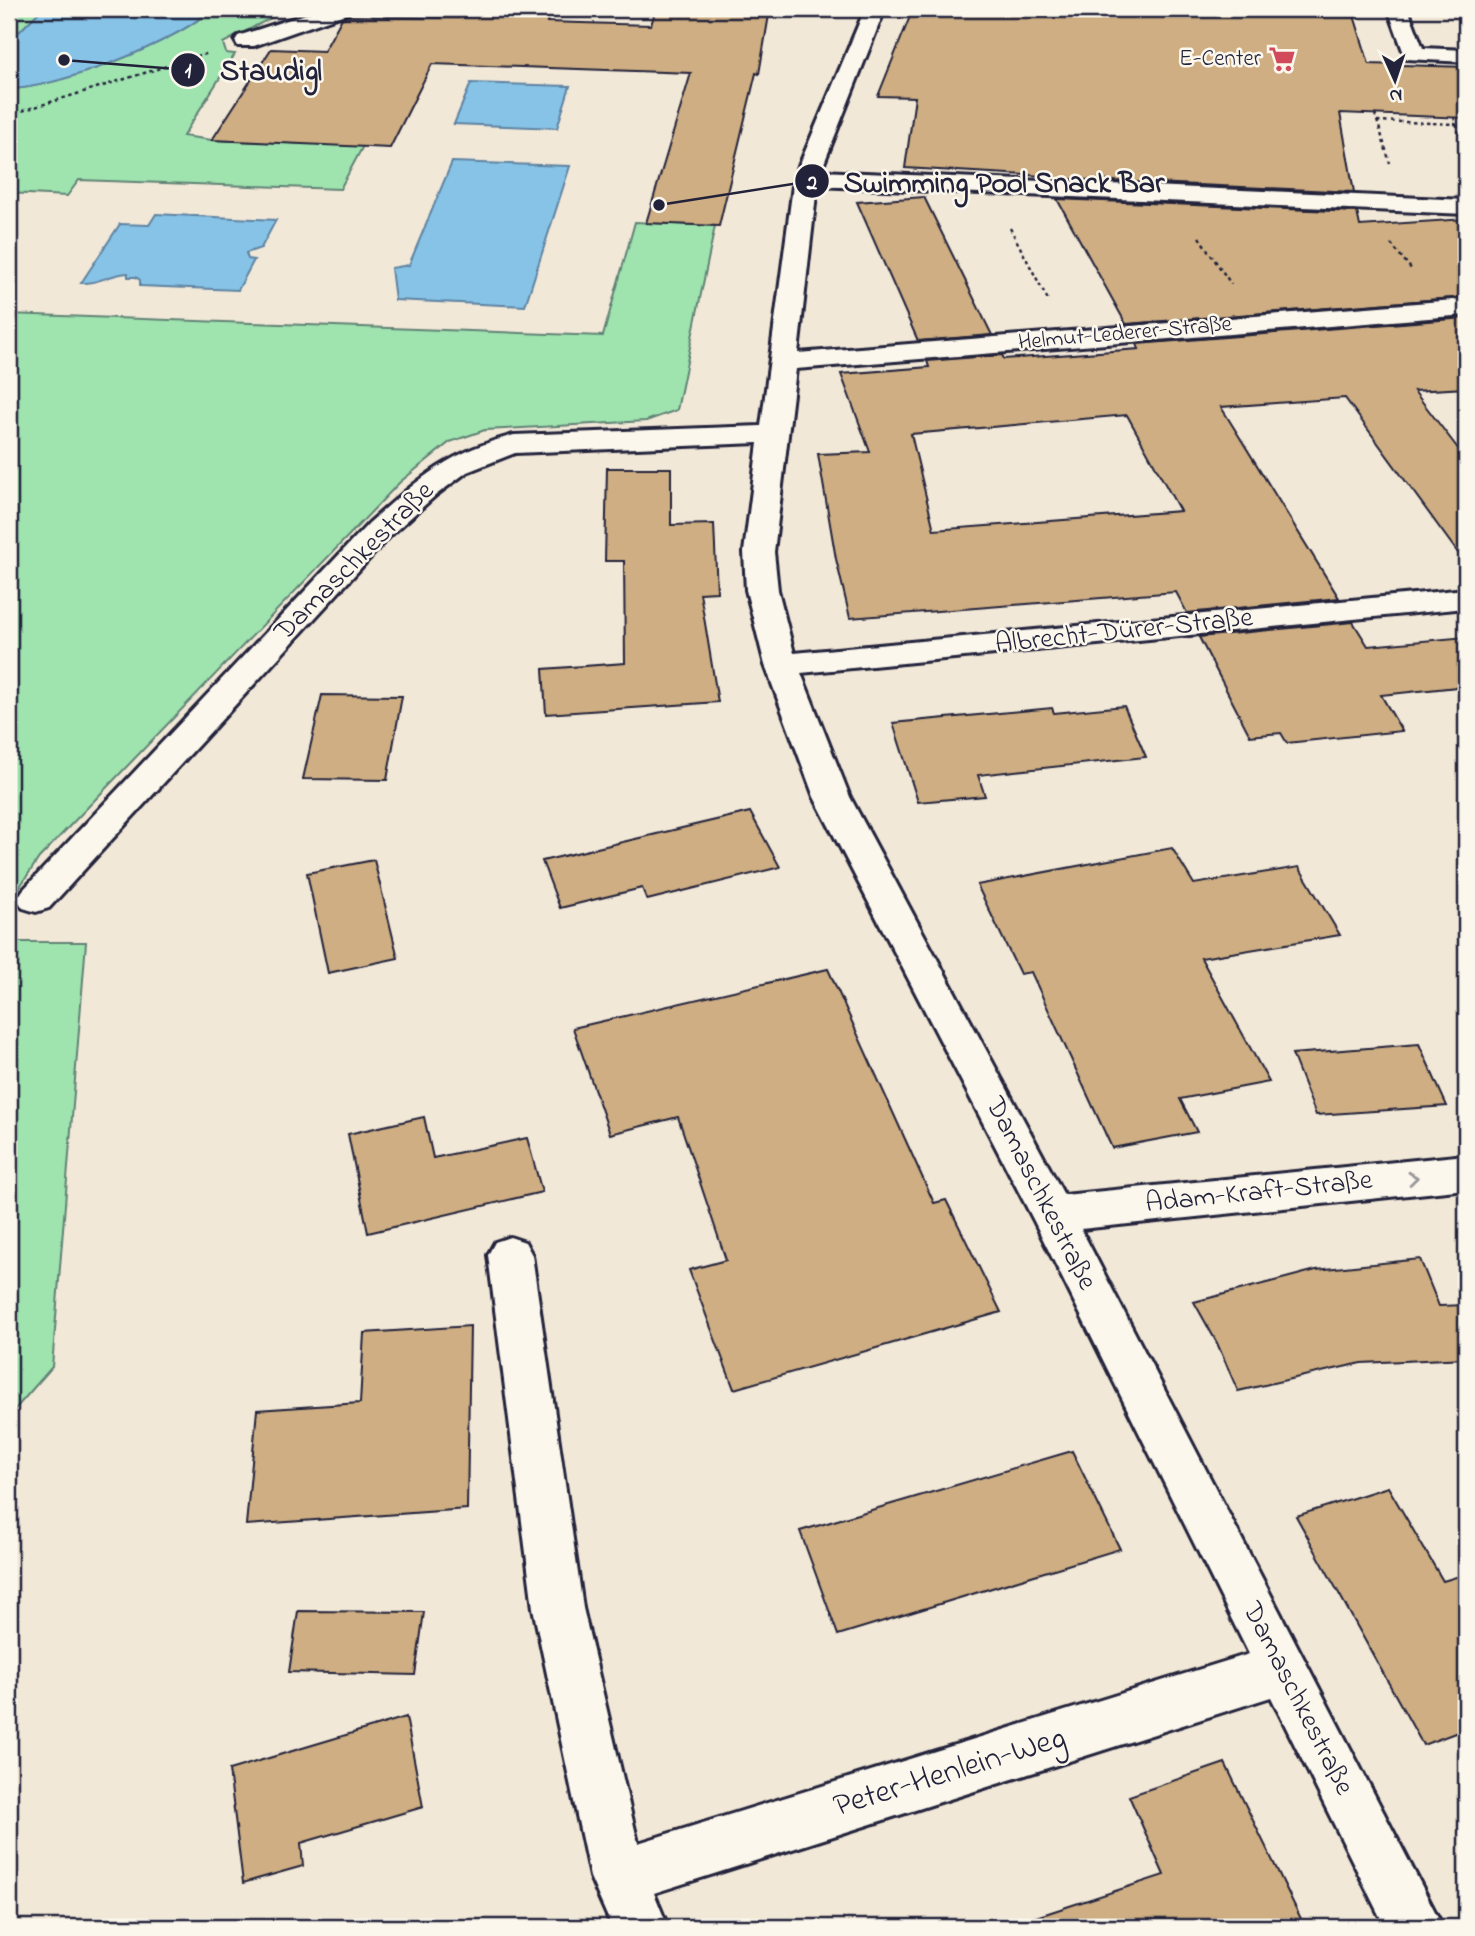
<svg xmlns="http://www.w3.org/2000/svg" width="1475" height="1936" viewBox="0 0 1475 1936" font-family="'Indie Flower',sans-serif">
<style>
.green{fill:#9fe3af;stroke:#608275;stroke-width:2}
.water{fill:#86c3e6;stroke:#5e83a2;stroke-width:2}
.building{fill:#ceae82;stroke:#22223b;stroke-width:2;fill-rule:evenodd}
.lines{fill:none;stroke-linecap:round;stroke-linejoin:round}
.minor-casing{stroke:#22223b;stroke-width:6}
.path{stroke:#22223b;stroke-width:2.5;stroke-dasharray:3.5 3.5;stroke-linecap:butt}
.minor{fill:#fbf7ec;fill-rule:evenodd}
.oneway{stroke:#99979c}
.labels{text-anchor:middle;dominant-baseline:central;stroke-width:5;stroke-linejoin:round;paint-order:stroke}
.far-poi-label{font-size:23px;fill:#22223b;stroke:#fbf7ec;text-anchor:end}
.far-street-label{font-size:23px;fill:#22223b;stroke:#fbf7ec}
.street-label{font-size:28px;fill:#22223b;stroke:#fbf7ec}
.near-street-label{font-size:33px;fill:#22223b;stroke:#fbf7ec}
.leader{fill:none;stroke:#22223b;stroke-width:2.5}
.callout-dot{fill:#22223b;stroke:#fbf7ec;stroke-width:2.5}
.mark-label{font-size:21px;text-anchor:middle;font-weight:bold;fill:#fff}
.callout-label{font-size:30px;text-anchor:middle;font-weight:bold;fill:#22223b;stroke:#fbf7ec;stroke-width:5;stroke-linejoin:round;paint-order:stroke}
</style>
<rect width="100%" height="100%" fill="#f2e8d7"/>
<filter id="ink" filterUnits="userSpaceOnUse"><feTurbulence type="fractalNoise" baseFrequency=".0143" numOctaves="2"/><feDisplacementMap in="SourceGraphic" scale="14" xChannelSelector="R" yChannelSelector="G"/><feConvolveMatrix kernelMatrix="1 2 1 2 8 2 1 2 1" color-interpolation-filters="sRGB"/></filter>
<g filter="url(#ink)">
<!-- green -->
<path class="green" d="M9 9H42L9 42Z
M211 9H288L223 43 226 53 235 54 183 136 212 140 363 146 340 189 79 180 67 196 9 193V89C55 89 179 42 211 9Z
M635 222 715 226 677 410 646 421 485 430 450 442 400 482 39 858 9 903V314L603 336Z
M9 942H86L52 1367 9 1416Z"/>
<!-- water -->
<path class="water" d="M42 9H211C179 42 54 89 9 89V42Z
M471 83 570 86 557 128 454 124Z
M452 162 570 166 525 306 395 300 391 268 409 265Z
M156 214 276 220 261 248 246 253 248 259 254 260 238 290 140 286V280L136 277H128V273C110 274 99 284 81 283L120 224 149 225Z"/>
<!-- building -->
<path class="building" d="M464 9H552L547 22 651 25 656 9H770L759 74 756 73 719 226 646 223 691 73 432 64 390 148 212 140 271 49 324 51 342 18 349 16 459 18Z
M913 9 1061 15V9H1352L1369 64 1466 67V118L1340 113 1354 192 1046 178 1044 176 905 168 915 97 878 96Z
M924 197 960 270 992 335 918 341 857 202Z
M1057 199 1357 212 1360 226 1466 219V297L1126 324Z
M1466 318V388L1414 391 1466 459V564L1345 398 1221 407 1339 598 1187 613 1176 592 850 618 836 559 818 454 870 452 841 374 929 367 927 361 1002 355 1004 359 1139 349 1137 344ZM1127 415 1180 511 934 530 911 434Z
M607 468H671V525L714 524 717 592 700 593 718 702 546 714 543 669 625 663 624 561H605Z
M1353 622 1368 646 1466 637V686L1381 695 1402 731 1287 743 1281 733 1250 736 1199 637Z
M322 695 402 696 387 780 303 779Z
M1124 706 1146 757 978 775 985 796 918 802 893 723 1052 708 1054 713Z
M750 812 780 867 647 900 642 888 560 908 542 861Z
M1172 848 1194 884 1299 867 1340 935 1201 958 1269 1082 1180 1099 1197 1132 1112 1148 1031 972 1020 974 977 885Z
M374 860 398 958 328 973 307 873Z
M828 969 934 1203 946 1200 1001 1312 734 1389 689 1270 726 1260 678 1117 610 1134 573 1028Z
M1419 1044 1447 1106 1316 1115 1292 1054Z
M424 1117 433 1158 527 1138 542 1192 368 1233 348 1134Z
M1420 1259 1439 1306 1466 1305V1358L1361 1363 1238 1391 1217 1343 1194 1302 1316 1270Z
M470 1326 467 1509 246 1525 257 1410 360 1403 364 1333Z
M1072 1451 1120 1549 838 1635 800 1531Z
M1388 1487 1443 1581 1466 1574V1729L1423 1745 1296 1516Z
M298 1611 424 1612 415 1675 289 1672Z
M406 1717 423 1807 301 1843 303 1866 243 1883 229 1770Z
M1225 1763 1305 1927H1035L1033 1918 1164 1875 1129 1796Z"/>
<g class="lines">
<!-- minor casing -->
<g class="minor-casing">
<path id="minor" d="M321 9H351L348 13 254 46H238L235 41 238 36Z
M865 9H885L821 171 1466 200V214L817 186 798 353 1466 299V315L796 369 774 552 778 590 794 653 1466 589V608L801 673 850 797 1064 1195 1466 1155V1189L1081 1229 1443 1927H1385L1271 1697 654 1893 668 1927H612L590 1877 533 1608 488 1255 495 1242 510 1237 525 1242 532 1255 583 1608 638 1843 1249 1654 1034 1221 814 797 765 665 746 590 744 552 758 443 515 453 467 472 436 495 391 535 49 908 36 912 23 908 17 899 23 890 369 523C419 479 448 452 514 435L761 426 794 178Z
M1388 9H1408L1423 48 1466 50V62L1406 59Z"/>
</g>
<!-- path -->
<path class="path" d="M1375 114 1390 163
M9 115 209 53
M1454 117 1466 153
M1377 121 1456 124
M1010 228 1048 300
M1199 237 1231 284
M1391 244 1412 270"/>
<!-- minor -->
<use href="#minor" class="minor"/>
</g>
<!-- one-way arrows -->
<defs><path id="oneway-chevron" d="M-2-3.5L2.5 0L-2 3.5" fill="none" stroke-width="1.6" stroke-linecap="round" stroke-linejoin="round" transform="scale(1.75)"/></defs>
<use class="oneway" href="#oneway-chevron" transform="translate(1413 1178) rotate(-6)"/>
</g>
<!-- icons -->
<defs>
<g id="supermarket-bare" transform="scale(2.1)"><path d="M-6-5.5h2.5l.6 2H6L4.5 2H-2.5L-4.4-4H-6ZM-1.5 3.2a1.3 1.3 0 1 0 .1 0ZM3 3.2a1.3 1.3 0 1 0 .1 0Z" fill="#d1495b" stroke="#fbf7ec" stroke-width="2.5" paint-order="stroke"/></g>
</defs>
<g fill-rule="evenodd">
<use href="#supermarket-bare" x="1282" y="59"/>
</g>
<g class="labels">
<!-- far-poi labels -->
<g class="far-poi-label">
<text x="1261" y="59">E-Center</text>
</g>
<!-- far-street labels -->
<g class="far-street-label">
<text transform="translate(1125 334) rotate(-5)">Helmut-Lederer-Straße</text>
</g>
<!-- street labels -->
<g class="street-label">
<text transform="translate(355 562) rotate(-45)">Damaschkestraße</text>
<text transform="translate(1124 632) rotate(-6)">Albrecht-Dürer-Straße</text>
<text transform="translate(1259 1193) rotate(-6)">Adam-Kraft-Straße</text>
<text transform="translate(1040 1194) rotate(63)">Damaschkestraße</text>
<text transform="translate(1297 1699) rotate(63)">Damaschkestraße</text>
</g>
<!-- near-street labels -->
<g class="near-street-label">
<text transform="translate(950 1773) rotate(-17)">Peter-Henlein-Weg</text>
</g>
</g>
<!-- callouts -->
<path class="leader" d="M64 60L188 70M659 205L812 181"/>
<g class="callout-dot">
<circle cx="64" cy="60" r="7"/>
<circle cx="659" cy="205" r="7"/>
<circle cx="188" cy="70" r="18"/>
<circle cx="812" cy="181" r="18"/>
</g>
<g class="mark-label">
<text x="188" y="77">1</text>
<text x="812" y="189">2</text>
</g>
<g class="callout-label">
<text x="271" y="80">Staudigl</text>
<text x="1004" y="192">Swimming Pool Snack Bar</text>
</g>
<!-- margin -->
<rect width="1475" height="1936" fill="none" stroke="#fbf7ec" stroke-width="35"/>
<rect x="18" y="18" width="1440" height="1901" fill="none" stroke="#22223b" stroke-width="2.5" filter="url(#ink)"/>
<!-- north arrow -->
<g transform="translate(1395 80) rotate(177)" stroke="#fbf7ec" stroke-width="5" paint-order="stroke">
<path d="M0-5L12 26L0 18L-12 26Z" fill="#22223b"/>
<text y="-10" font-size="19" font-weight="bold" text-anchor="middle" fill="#22223b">N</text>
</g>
</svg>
